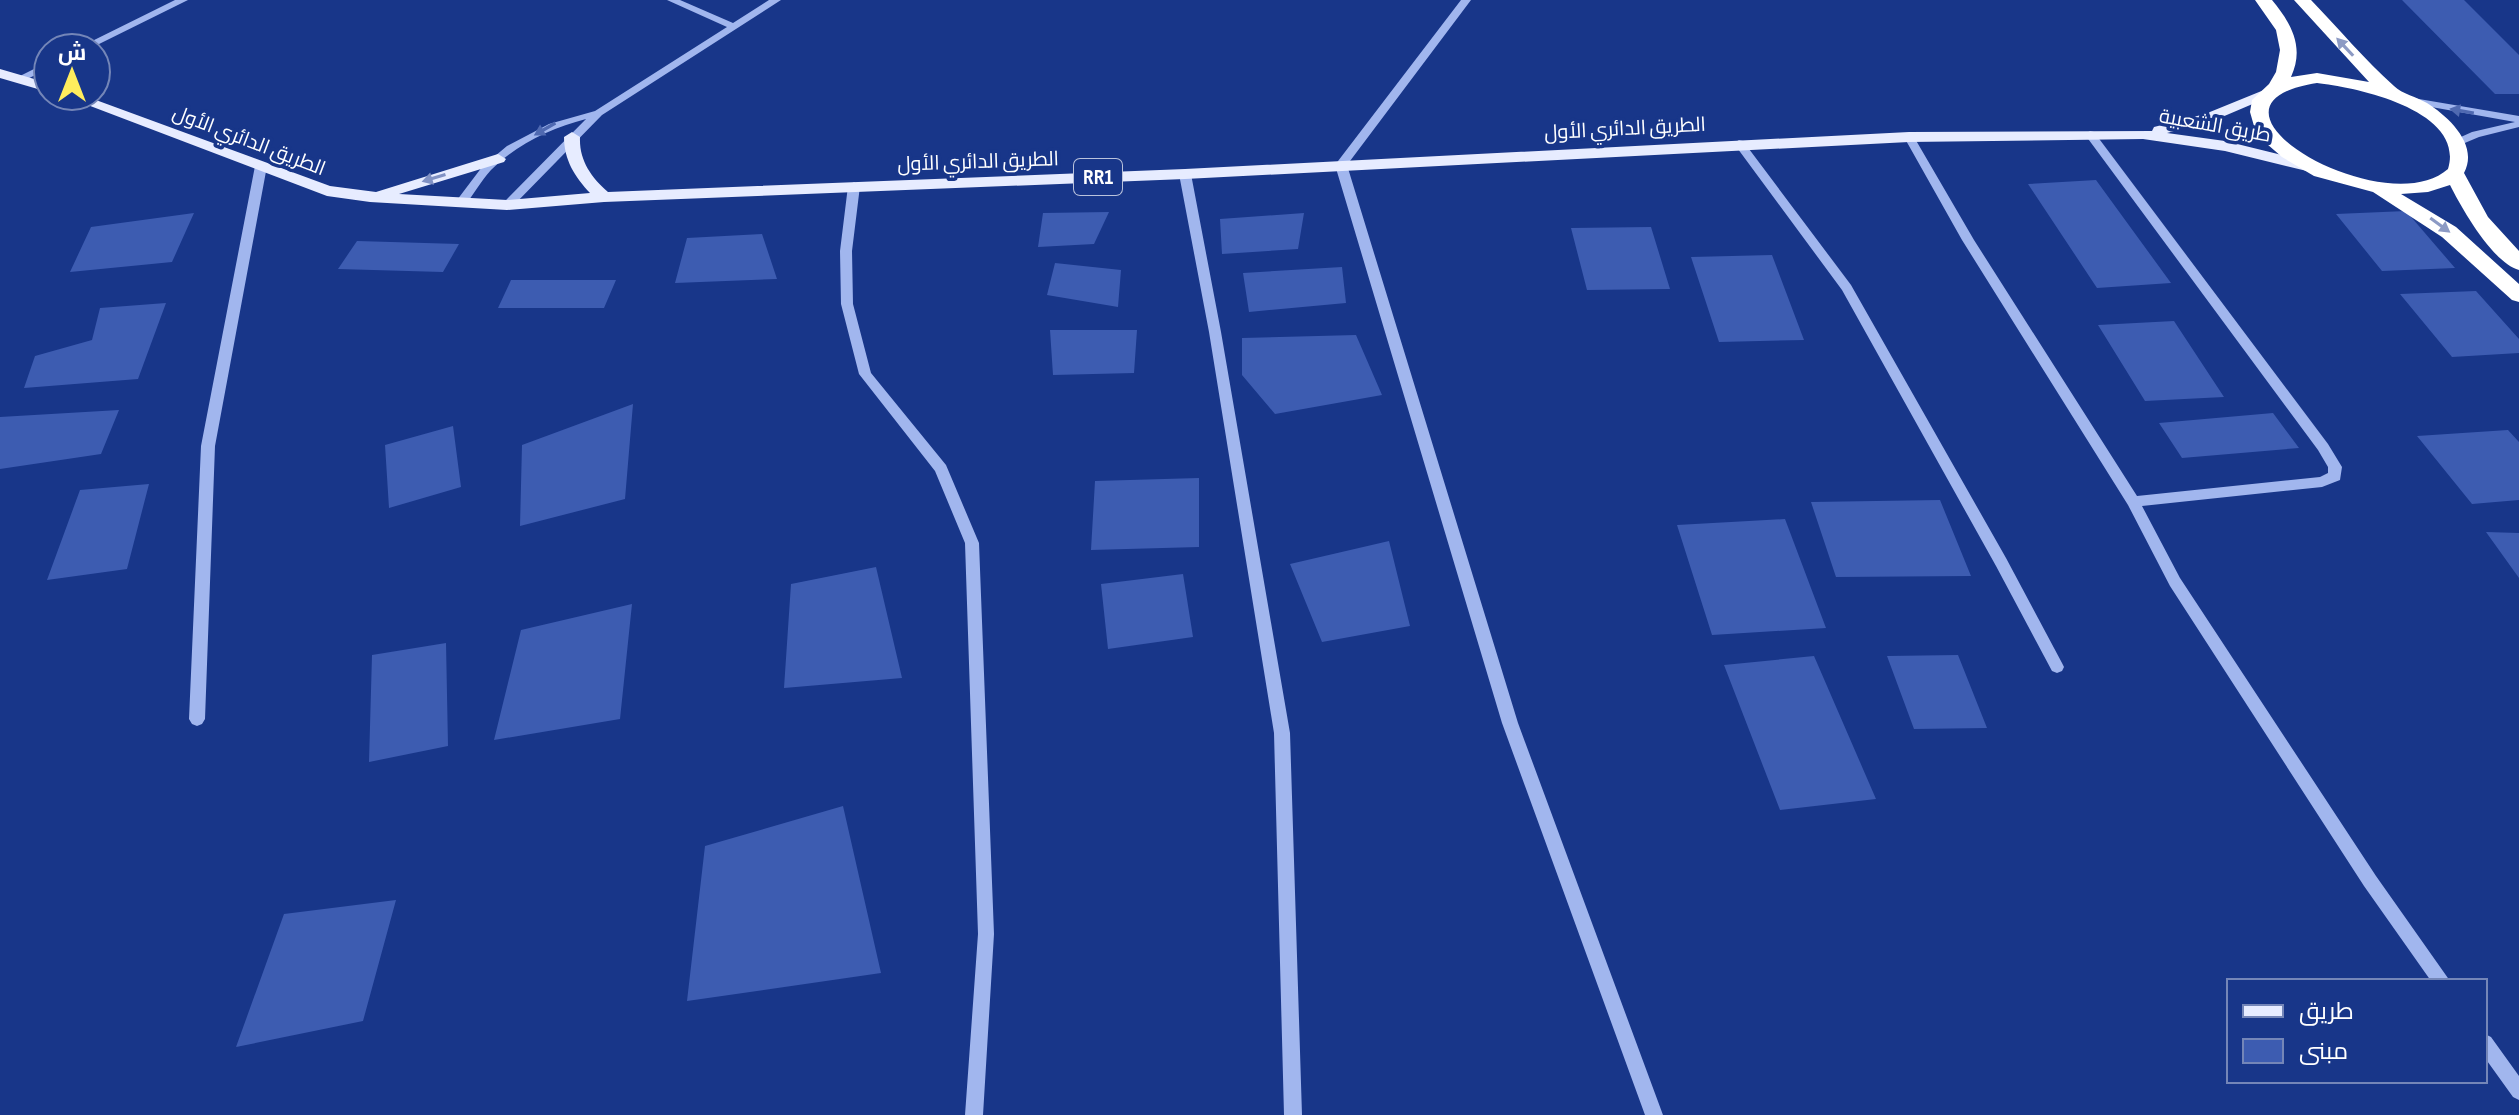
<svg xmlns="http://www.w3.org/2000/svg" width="2519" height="1115" viewBox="0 0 2519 1115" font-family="'Sofia Sans Condensed',Cairo,sans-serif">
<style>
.building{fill:#3d5cb1}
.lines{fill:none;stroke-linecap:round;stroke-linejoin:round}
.minor{fill:#a1b6ee;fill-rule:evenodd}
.major{fill:#e7ecff;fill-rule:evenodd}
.highway{fill:#fff;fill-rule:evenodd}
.oneway{fill:#8c9ac4}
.oneway2{fill:#4f69b1}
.oneway3{fill:#8091c4}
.labels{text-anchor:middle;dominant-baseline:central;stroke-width:7;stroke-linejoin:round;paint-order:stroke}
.far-street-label{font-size:20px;fill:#fff;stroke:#183689}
.shield{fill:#183689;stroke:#bac3dc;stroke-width:2}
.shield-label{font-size:22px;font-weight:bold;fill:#fff}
</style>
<rect width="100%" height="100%" fill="#183689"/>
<!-- building -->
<path class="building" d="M2402 0H2464L2519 55V94H2495Z
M2096 180 2171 283 2097 288 2028 184Z
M2406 211 2455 268 2382 271 2336 214Z
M1109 212 1094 244 1038 247 1043 213Z
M194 213 172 262 70 272 91 227Z
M1304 213 1298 249 1222 254 1220 219Z
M1651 227 1670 289 1587 290 1571 228Z
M762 234 777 279 675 283 687 238Z
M357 241 459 244 443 272 338 269Z
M1772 255 1804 340 1719 342 1691 257Z
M1055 263 1121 270 1118 307 1047 295Z
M1342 267 1346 303 1249 312 1243 273Z
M511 280H616L604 308H498Z
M2476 291 2519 339V353L2452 357 2400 294Z
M166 303 138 379 24 388 35 356 92 340 100 308Z
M2174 321 2224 397 2145 401 2098 325Z
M1050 330H1137L1134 373 1053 375Z
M1356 335 1382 395 1275 414 1242 375V338Z
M633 404 625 499 520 526 522 445Z
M119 410 101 454 0 469V417Z
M2273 413 2299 448 2182 458 2159 423Z
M453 426 461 487 389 508 385 445Z
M2508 430 2519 442V500L2472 504 2417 436Z
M1199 478V547L1091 550 1095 481Z
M149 484 127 569 47 580 80 490Z
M1940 500 1971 576 1836 577 1811 502Z
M1785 519 1826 628 1712 635 1677 525Z
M2486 532 2519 533V578Z
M1389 541 1410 626 1322 642 1290 564Z
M876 567 902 678 784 688 791 584Z
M1183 574 1193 637 1108 649 1101 584Z
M632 604 620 719 494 740 521 630Z
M446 643 448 746 369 762 372 655Z
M1958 655 1987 728 1914 729 1887 656Z
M1814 656 1876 799 1780 810 1724 665Z
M843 806 881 973 687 1001 705 846Z
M396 900 363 1021 236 1047 284 914Z"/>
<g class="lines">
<!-- minor -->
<path class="minor" d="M175 0H188L91 48H78Z
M667 0H680L733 23 769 0H781L602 115 511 208 507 209 501 205 586 119C551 128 517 144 491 170 481 181 473 195 464 207H456L454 204 482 167 507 146 549 124 595 111 727 27Z
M1461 0H1471L1347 165 1518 723 1663 1115H1645L1502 723 1335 165Z
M48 62V69L25 80H17L16 78Z
M2413 98 2519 116V127L2479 137 2460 145H2452V141L2472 132 2515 122 2409 103V99Z
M2090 131 2094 132 2328 444 2342 467 2340 480 2322 487 2142 506 2180 578 2376 876 2450 981H2431L2364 886 2170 586 2128 505 1962 240 1904 137 1909 134 1914 137 1974 240 2137 496 2320 477 2328 473V467L2318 450 2086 136 2085 134Z
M1739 140 1743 141 1851 285 2006 558 2062 663 2064 667 2062 671 2057 673 2052 671 1996 566 1842 290 1735 145 1734 143Z
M261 163 267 166 215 446 205 719 202 724 197 726 192 724 189 719 201 446 255 166Z
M1185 171 1191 174 1221 332 1290 733 1302 1115H1284L1274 733 1209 332 1179 174Z
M854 182 860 186 852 251 853 304 871 373 946 465 979 543 994 934 983 1115H965L978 934 965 543 935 471 859 374 841 304 840 251 848 186Z
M2485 1034 2491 1037 2519 1076V1100L2513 1097 2485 1058Z"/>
<!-- major -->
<path class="major" d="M0 69 48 83V92L0 78Z
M2264 90 2271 94 2269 97 2215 120 2167 133 2225 141 2311 162 2319 167 2317 170 2311 172 2225 151 2143 139 1909 142 1185 179 604 202 507 210 370 202 327 196 64 96H85L330 186 376 192 498 154 506 159 504 162 399 194 507 200 590 193C575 177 564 160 564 137L572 132 580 137C579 160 591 177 608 192L1185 169 1909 132 2152 131 2154 127 2205 114Z"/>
<!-- highway -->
<path class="highway" d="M2255 0H2272C2291 23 2305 47 2291 77L2317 73 2369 82 2294 0H2311C2339 29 2365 60 2394 86 2402 94 2417 97 2427 103 2449 117 2479 145 2464 173L2488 217 2519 251V270C2493 263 2462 209 2450 185L2428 192 2401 194 2456 227 2519 284V302L2512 300 2442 237 2373 192 2314 176 2282 157 2267 144 2254 126 2250 112 2252 100 2269 84 2276 72 2280 50 2276 30ZM2317 83C2355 87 2466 110 2448 169 2385 225 2175 105 2317 83Z"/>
</g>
<!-- one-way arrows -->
<defs><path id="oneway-solid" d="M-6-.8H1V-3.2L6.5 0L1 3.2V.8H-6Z" transform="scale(2)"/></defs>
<g class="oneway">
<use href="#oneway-solid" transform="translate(2345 47) rotate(-133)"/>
<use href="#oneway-solid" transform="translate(2440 225) rotate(36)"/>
</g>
<g class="oneway2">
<use href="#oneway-solid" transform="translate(2462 111) rotate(-170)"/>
<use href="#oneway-solid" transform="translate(545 129) rotate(150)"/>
</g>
<use class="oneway3" href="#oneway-solid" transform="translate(434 178) rotate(163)"/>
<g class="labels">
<!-- far-street labels -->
<g class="far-street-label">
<text transform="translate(2215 126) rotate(10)">طريق الشعبية</text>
<text transform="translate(1625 129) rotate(-3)">الطريق الدائري الأول</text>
<text transform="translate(249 141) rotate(21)">الطريق الدائري الأول</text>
<text transform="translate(978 162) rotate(-2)">الطريق الدائري الأول</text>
</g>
<!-- shield labels -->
<rect class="shield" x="1074" y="159" width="48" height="36" rx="6"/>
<g class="shield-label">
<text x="1098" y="177">RR1</text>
</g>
</g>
<!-- legend -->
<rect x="2227" y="979" width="260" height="104" fill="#183689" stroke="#7486b8" stroke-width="2"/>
<rect x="2243" y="1005" width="40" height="12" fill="#e7ecff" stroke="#7486b8" stroke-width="2"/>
<text x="2299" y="1019" font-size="24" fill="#ffffff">طريق</text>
<rect x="2243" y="1039" width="40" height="24" fill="#3d5cb1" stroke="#7486b8" stroke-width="2"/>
<text x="2299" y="1059" font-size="24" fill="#ffffff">مبنى</text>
<!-- north arrow -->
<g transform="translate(72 72)"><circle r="38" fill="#183689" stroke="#7486b8" stroke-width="2"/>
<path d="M0-6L14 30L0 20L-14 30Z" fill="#ffed5d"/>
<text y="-12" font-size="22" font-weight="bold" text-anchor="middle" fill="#ffffff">ش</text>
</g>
</svg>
